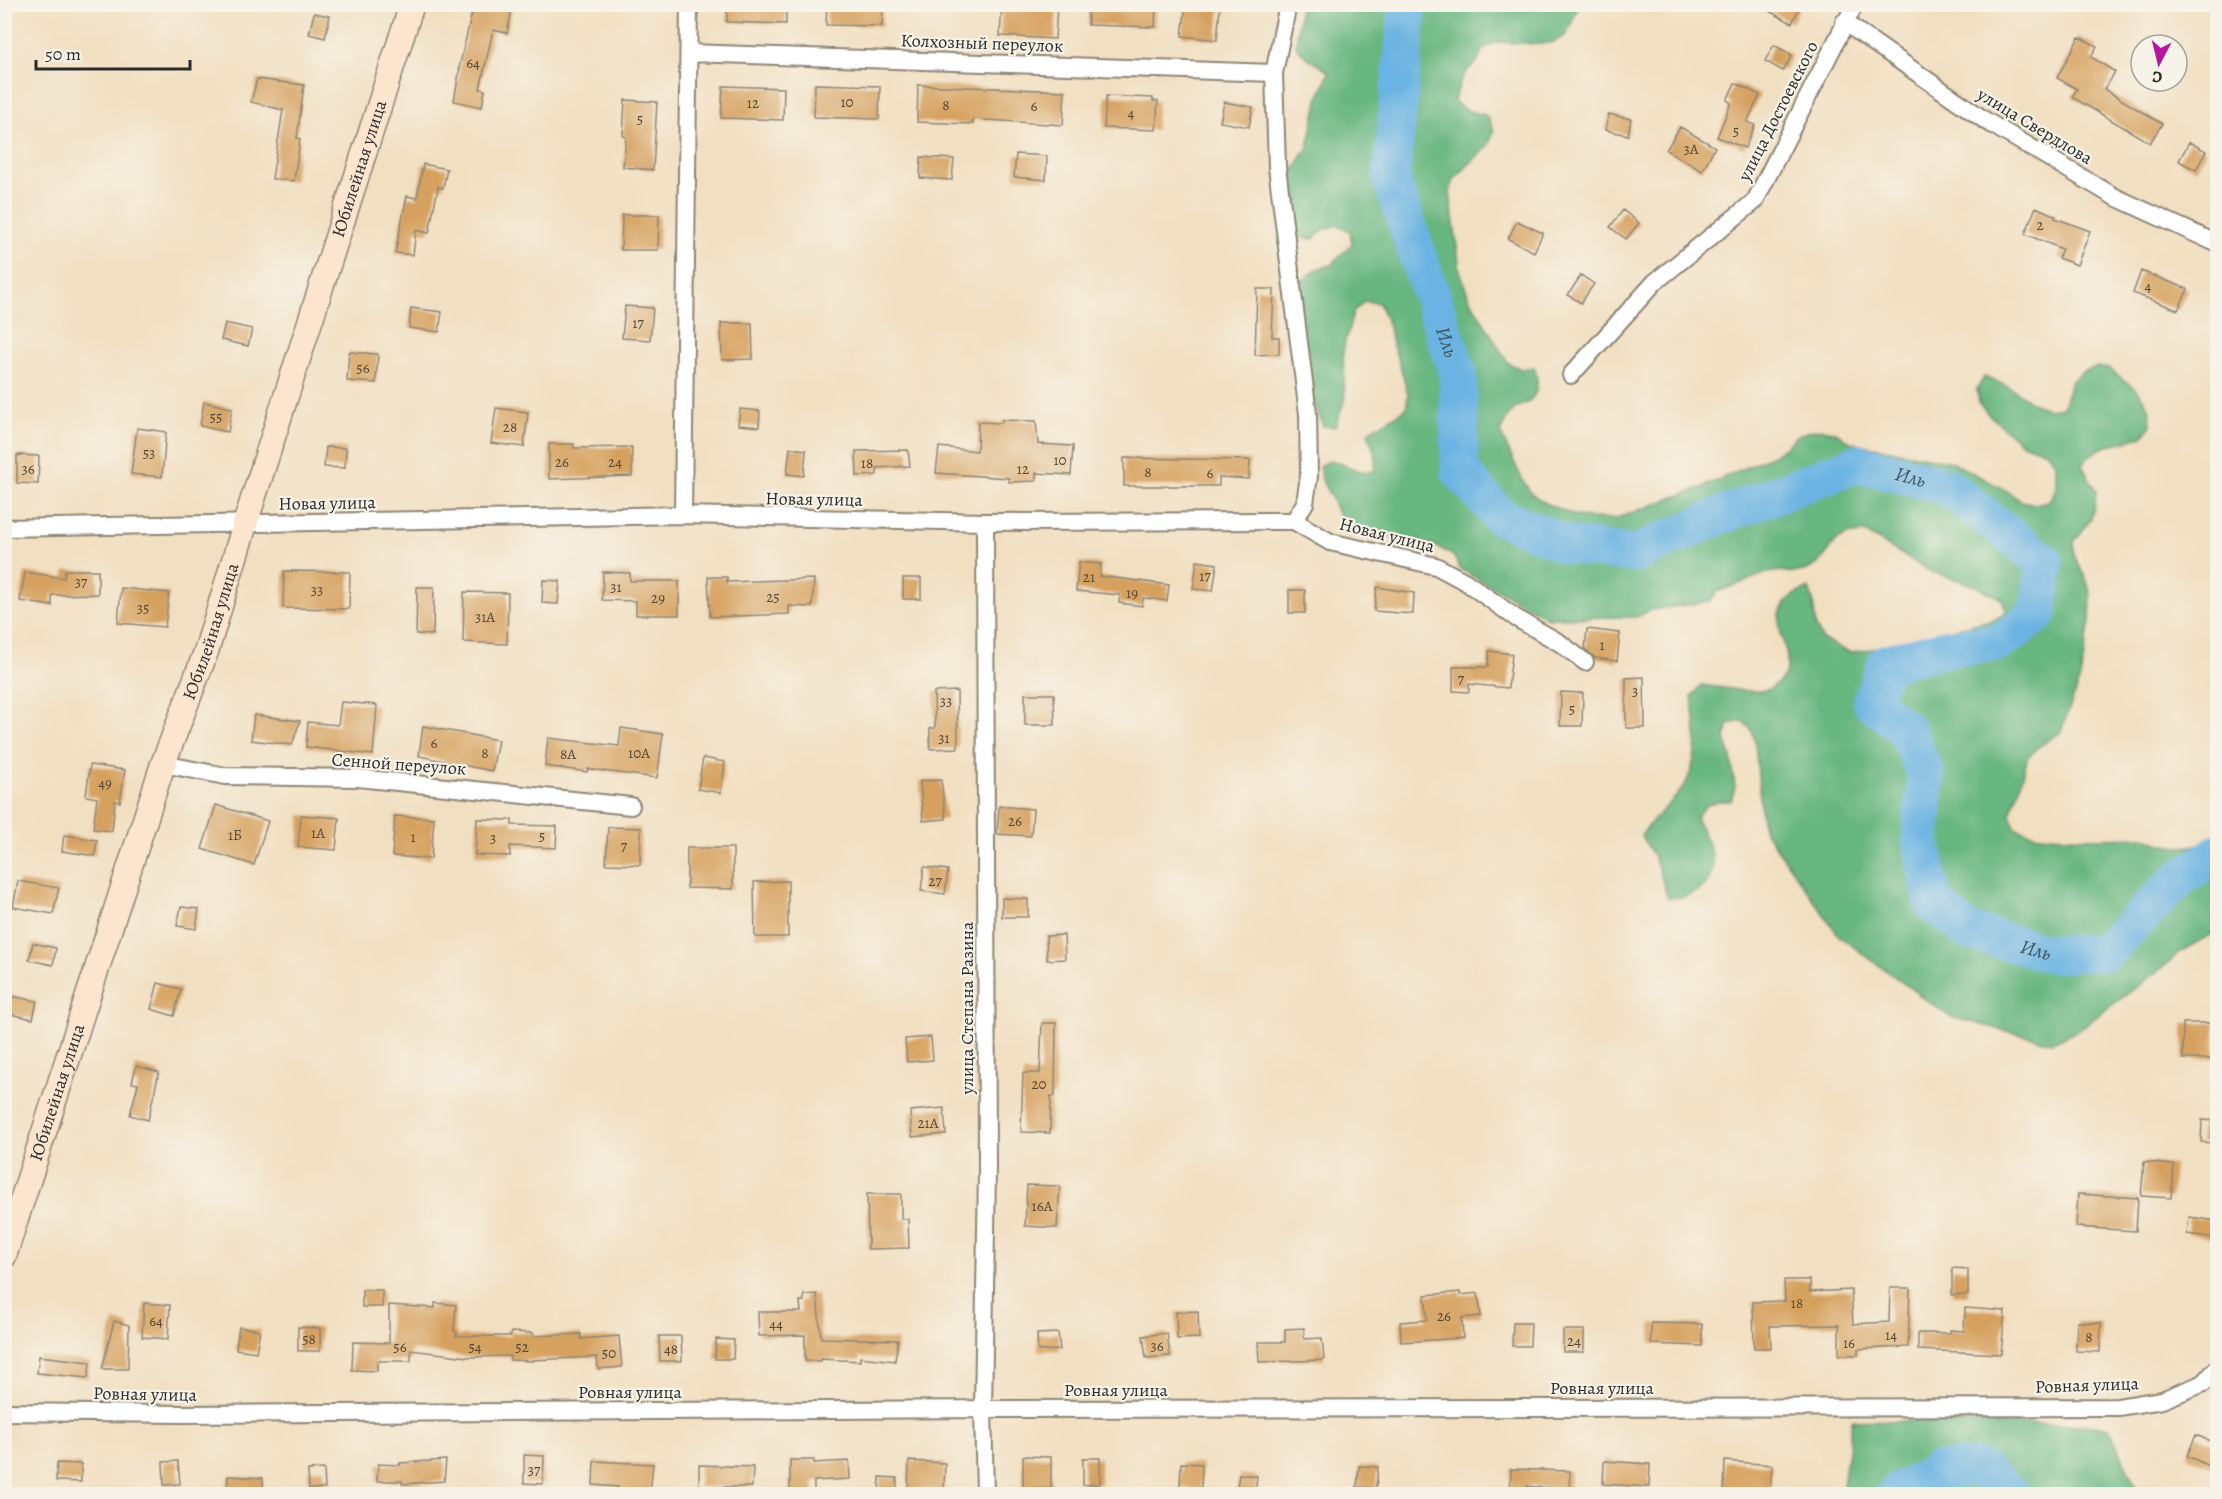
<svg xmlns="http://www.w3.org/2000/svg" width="2222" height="1499" viewBox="0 0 2222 1499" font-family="Alegreya,serif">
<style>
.forest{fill:#68b680;stroke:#4a7056;stroke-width:1.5}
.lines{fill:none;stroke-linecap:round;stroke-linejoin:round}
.river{stroke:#6ab3e2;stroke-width:38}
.building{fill:#d6a15f}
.street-casing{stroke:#8e8576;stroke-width:20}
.secondary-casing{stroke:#8e8576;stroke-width:27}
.street{stroke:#fff;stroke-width:16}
.secondary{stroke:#fce5cf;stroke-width:24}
.labels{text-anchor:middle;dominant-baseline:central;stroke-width:4.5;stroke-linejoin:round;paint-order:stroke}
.number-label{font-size:15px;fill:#564838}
.street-label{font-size:18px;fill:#2b2b2b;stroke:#f7f3e8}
.water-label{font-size:20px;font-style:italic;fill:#3e5462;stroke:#f7f3e8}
</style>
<rect width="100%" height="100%" fill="#f7f3e8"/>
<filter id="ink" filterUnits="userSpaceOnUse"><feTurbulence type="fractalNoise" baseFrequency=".0167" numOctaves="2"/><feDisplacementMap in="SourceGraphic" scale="12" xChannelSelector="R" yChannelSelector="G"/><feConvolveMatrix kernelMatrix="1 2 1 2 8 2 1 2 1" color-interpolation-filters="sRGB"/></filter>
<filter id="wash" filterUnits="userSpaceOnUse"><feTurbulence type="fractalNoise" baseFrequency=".008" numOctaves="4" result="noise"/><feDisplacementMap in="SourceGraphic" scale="24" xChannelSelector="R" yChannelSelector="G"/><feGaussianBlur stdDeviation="1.35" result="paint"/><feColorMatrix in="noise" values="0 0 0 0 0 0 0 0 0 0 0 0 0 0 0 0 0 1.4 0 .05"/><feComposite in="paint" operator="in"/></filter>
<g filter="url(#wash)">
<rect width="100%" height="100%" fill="#f1dfc1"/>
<!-- forest -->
<path class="forest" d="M1300 5H1579L1567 34 1554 42 1540 44 1497 42 1483 49 1477 62 1466 72 1460 83 1454 101C1458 104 1462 109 1466 110 1484 117 1487 108 1494 132L1488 146 1454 179 1450 192 1460 271 1469 298 1508 363 1521 369 1534 367C1539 381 1540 395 1525 404 1522 406 1518 406 1516 408 1508 413 1504 424 1500 432L1522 479 1530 492 1543 502 1573 515 1587 518 1614 519 1703 487 1773 455 1785 448 1795 437 1809 431 1823 429 1836 432 1850 442 1863 445 1952 462 2007 491 2021 501 2035 504 2049 501 2056 489V463L2046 452 2020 442 1988 414 1979 403 1977 389 1984 377 2009 387 2036 405 2049 409 2063 407 2071 382 2082 372 2097 367 2110 369 2134 388 2143 398 2150 411 2151 425 2143 436C2119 445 2098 442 2082 465L2096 491 2095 505 2091 519 2074 542V555L2087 582 2091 595 2090 622 2080 678 2061 732 2038 747 2027 759 2020 787 2010 814C2011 817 2013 824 2015 826 2029 842 2120 837 2144 837 2168 849 2194 851 2217 836V931L2178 953 2165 966 2077 1031 2052 1042 1950 1017 1840 937 1765 832 1762 820 1755 742 1752 730 1742 721 1729 724 1725 738 1731 757 1735 787 1731 801C1714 800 1706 803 1696 817 1700 829 1713 851 1713 861 1713 889 1692 898 1668 898L1655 858 1641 836C1650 820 1666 809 1678 794 1701 768 1697 728 1692 696L1702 685C1720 687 1740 692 1758 691 1766 691 1773 688 1779 682 1801 660 1772 635 1781 611 1786 598 1797 593 1809 588L1813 601 1816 627 1823 640 1849 652 1863 651 1995 619 2007 613 2002 599 1976 586 1930 571 1866 533 1851 534 1838 539 1819 563 1807 570 1794 573 1780 571 1767 573 1717 592 1709 602 1650 610 1637 617 1548 618 1460 569C1458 565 1456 560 1454 557 1440 544 1406 538 1388 535 1373 534 1360 537 1348 527 1338 519 1337 509 1332 499 1325 486 1320 481 1320 465L1332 460 1360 471 1374 472 1376 458 1368 432 1406 409 1408 395 1401 368 1392 343 1389 327 1379 303 1365 301 1354 311 1346 338 1343 352 1345 399 1335 427 1323 426 1313 399 1293 288 1317 269 1331 265 1352 244 1350 231 1338 225 1323 230 1313 239 1299 238 1290 211V183L1293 171 1308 147 1319 96 1329 72 1306 57 1296 47Z
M1852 1420 2096 1425 2109 1428 2139 1494H1842Z"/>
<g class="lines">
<!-- river -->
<g class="river">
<path id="s1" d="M1408 4 1391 178 1458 373 1460 471 1500 516 1567 545 1634 554 1719 516 1858 463 1946 486 2045 562 2038 614 2000 642 1947 648 1886 663 1871 702 1906 729 1926 774 1921 840 1933 903 1968 931 2052 954 2105 952 2180 878 2218 853"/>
<path d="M1895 1494 1939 1470 1979 1468 2011 1494"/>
</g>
</g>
<g id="blocks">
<!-- building -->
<path class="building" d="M474 4H513L507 33 493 30 480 89 485 90 482 107 454 101 460 68H459Z
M727 4H786V24L727 22Z
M827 4H883L882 26 826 25Z
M1002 4 1057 7 1055 39 1000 36Z
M1088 4H1156L1155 27 1088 25Z
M1186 4 1220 8 1217 40 1182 36Z
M1755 4H1801L1792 23Z
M314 13 330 16 325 38 309 34Z
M2079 37 2097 46 2091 57 2115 72 2104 89 2162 124 2150 143 2072 97 2077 89 2057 78Z
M1774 45 1792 55 1783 71 1765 61Z
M257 79 304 85 297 138 300 139 294 181 272 179 283 110 251 102Z
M1735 83 1760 95 1747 122 1755 125 1745 148 1717 137 1731 103 1727 100Z
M815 84 880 86 879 119 814 117Z
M918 85 1065 91 1063 125 973 119V124L917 122Z
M723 86 784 88 783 120 721 118Z
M1106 96 1153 98V101H1158L1156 130 1104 128Z
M625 100 657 102 653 170 623 167 626 137 623 136Z
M1224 102 1253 107 1249 127 1220 122Z
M1609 114 1631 119 1628 135 1605 130Z
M1680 127 1715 147 1702 171 1666 150Z
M2189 142 2206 151 2196 170 2179 161Z
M1016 154 1047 156 1046 180 1014 177Z
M921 157 954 159 952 180 920 178Z
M423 164 447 169 443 188 438 187 429 233 416 230 413 255 395 253 407 196 417 198Z
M2036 207 2056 216 2055 218 2090 231 2077 265 2058 258 2062 249 2025 234Z
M1623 210 1639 223 1626 239 1610 227Z
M622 215H659L658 250H621Z
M1517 221 1543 233 1534 252 1508 239Z
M2141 271 2188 289 2178 310 2133 293Z
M1581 275 1594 284 1581 303 1568 295Z
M1257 289H1274L1272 337H1279V354L1255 355Z
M625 306 653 308 650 340 622 338Z
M411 308 442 312 439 332 409 328Z
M225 323 252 329 248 346 221 340Z
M721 323H752L753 359 722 360Z
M349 352 378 354 376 383 347 381Z
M204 402 232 408 228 432 200 426Z
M496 408 528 412 524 447 491 443Z
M740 409 760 411 759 427 738 425Z
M1002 420 1036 421 1038 444 1073 446 1071 475 1036 473V481L1009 482V478L936 473 939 447 977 451 978 422 1001 423Z
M137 428 166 432 162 477 131 474Z
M549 444H574V448L632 447V476L549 479Z
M326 447 346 448 345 468 324 467Z
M790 448 806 450 804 476 787 474Z
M908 450 910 466 877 468V475L857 476 856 451Z
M17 455 39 456 38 484 17 483Z
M1124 458 1250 460 1249 479 1219 477V486H1124Z
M1197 561 1217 564 1213 591 1193 589Z
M1079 562 1101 564 1100 576 1169 585 1167 601 1143 598 1142 606 1119 603 1120 595 1076 591Z
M65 570H98V594L52 595V606L20 601 25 572 64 578Z
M284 571 350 572 349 609 283 608Z
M603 572 630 573V581H679V615H636V601L602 600Z
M708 577H727V582L814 579 812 607 789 606V614L710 617Z
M903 578H921V599H903Z
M543 580 560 581 558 604 542 603Z
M417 587H434L433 635 416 634Z
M1377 587 1414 593 1413 614 1374 611Z
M121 588 169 593 165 627 118 623Z
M1289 590H1305V613H1289Z
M464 592 508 593 507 644 463 642Z
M1587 629 1620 633 1617 661 1595 658 1585 649Z
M1489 651 1512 654 1508 688 1469 684V692L1453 691V667H1488Z
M1644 677 1645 728H1626V678Z
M957 691 958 748 930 749V728H935L934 692Z
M1561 692 1583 693 1582 726H1560Z
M1025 694H1054L1055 725H1025Z
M341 702 377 705 373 755 306 747 308 722 338 725Z
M254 715 300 721 292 745 251 740Z
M423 726 498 740 492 771 419 756Z
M621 728 663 734 657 778 588 769 587 772 545 766 548 738 619 746Z
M703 758 725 762 721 793 698 789Z
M90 765 125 770 120 802 115 801 112 831 93 829 97 798 86 796Z
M941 780 946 819 923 821 920 781Z
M216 805 268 821 254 865 202 849Z
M999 806 1033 809 1031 836 997 834Z
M301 815 339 818 336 850 298 847Z
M395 816 434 818 431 859 392 856Z
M477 819 512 820V825L557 826 556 848 510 846V856L475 855Z
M608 827 641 828 640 865 606 864Z
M64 835 97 840 95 856 62 851Z
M687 848H733V889L687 888Z
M924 867 948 870 945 894 921 891Z
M18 881 59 888 53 914 13 907Z
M788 881V937H755L754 882Z
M1002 898 1028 899V917H1002Z
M181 907 199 909 196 929 177 926Z
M1064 935 1065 959 1047 960 1046 936Z
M33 943 56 948 53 965 29 960Z
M158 983 181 989 174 1016 151 1009Z
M7 995 37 1001 33 1019 4 1013Z
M1042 1023H1056L1055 1096H1051L1050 1133 1021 1132 1023 1073H1040Z
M2183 1023H2215V1059H2183Z
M931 1037 933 1060 907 1062 905 1039Z
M136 1066 159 1072 148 1120 130 1115 138 1084 132 1083Z
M944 1108 946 1134 912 1137 910 1111Z
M2202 1120 2217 1121V1143L2201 1142Z
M2144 1162 2174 1165 2171 1198 2141 1196Z
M1027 1185 1060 1186 1057 1228 1025 1226Z
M867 1194H901V1219H908L909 1248 868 1249Z
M2078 1194 2138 1198 2136 1231 2076 1227Z
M2189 1217 2217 1221V1238L2187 1234Z
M1952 1268 1968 1269V1295H1952Z
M1784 1280H1810V1292L1851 1290 1853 1324 1889 1322 1890 1288H1910L1908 1347 1858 1349V1355H1839V1325L1770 1326 1771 1348H1754L1753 1302 1785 1301Z
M362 1290H382V1307H362Z
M1460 1292V1295L1478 1293 1481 1316 1462 1318 1463 1338 1401 1342 1400 1322 1427 1320 1425 1295Z
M817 1294 821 1338 898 1340 895 1361 860 1357V1361L821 1359V1361H805V1335L759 1336 758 1312H801L800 1301H804V1295Z
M144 1303 170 1305 168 1339 142 1337Z
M435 1303 456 1305 454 1331 457 1332 456 1336H511V1332L533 1333V1336L581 1334V1339L619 1336 622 1367 598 1369 597 1357 532 1360V1361L510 1360V1356L468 1357 411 1350V1361H377V1371L352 1370 353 1342 389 1343V1305L435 1308Z
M1965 1308 2005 1311 2001 1354 1918 1350V1333H1950V1330L1964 1331Z
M1198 1311 1199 1338 1177 1339 1176 1312Z
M114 1321 129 1325 128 1369H102Z
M2077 1322 2101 1323 2100 1352 2076 1351Z
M1513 1323H1531L1530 1346H1512Z
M1651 1323 1702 1324V1346L1651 1344Z
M239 1327 260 1330 256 1352 236 1349Z
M298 1327 320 1328V1351H298Z
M1304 1328V1339L1322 1338 1324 1360 1259 1362 1258 1342H1285V1329Z
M1563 1330H1584V1352H1563Z
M1058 1333 1060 1350 1038 1351 1037 1334Z
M1167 1333 1170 1356 1146 1358 1143 1336Z
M659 1336H681L682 1361H660Z
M716 1339 734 1340 733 1359H715Z
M39 1356 90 1362 88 1378 37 1373Z
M2196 1435 2217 1444V1469L2187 1456Z
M524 1455 544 1456 543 1484 524 1483Z
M1023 1456 1051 1457V1489L1023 1488Z
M1083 1458H1100V1484L1083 1485Z
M446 1460 444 1481 402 1484V1481H377L378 1464 400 1465V1463Z
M790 1460H814V1463L849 1461 850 1479 814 1481V1494H790Z
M178 1461 180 1484 164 1485 163 1462Z
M594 1461 653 1464 650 1494H617L618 1487 593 1485Z
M909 1461 945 1463 944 1490 908 1489Z
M1604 1461 1650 1464 1649 1487 1603 1484Z
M1725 1461 1772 1465 1770 1494H1724Z
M57 1463 81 1464V1482L56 1481Z
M1181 1463 1202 1464 1201 1489 1180 1488Z
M699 1465 753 1467 752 1487H699Z
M1359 1466 1378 1467 1376 1488 1357 1487Z
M324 1469 325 1488 309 1489 308 1470Z
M1511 1469 1570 1471 1569 1490 1527 1486V1490L1510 1489Z
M1239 1474 1257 1476 1255 1494H1236Z
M228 1476 263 1478V1494H227Z
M880 1477 897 1478V1494H879Z"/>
</g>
</g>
<g filter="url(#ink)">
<use href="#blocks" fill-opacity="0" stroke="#8e8576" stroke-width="1.5"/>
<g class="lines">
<!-- street casing -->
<g class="street-casing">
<path id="street" d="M1288 4 1274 73 1277 167 1308 414 1309 476 1305 503 1294 521
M1844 22 1986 121 2115 197 2218 244
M689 53 1274 73
M1571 375 1655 282 1755 201 1855 4
M683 515 689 4
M4 528 683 515 985 522 1294 521 1330 542 1436 566 1466 582 1516 618 1560 643 1585 662
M163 764 225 776 358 778 631 806
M4 1412 181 1414 983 1409 2118 1407 2162 1400 2204 1383 2218 1367
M985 1494 983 1409 987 1171 985 522"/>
</g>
<!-- secondary casing -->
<g class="secondary-casing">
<g id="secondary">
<path id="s2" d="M4 1256 163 764 206 652 245 524 412 4"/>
</g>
</g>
<!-- street -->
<use href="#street" class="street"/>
<!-- secondary -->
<use href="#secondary" class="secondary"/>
</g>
</g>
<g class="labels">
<!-- number labels -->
<g class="number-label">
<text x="473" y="63">64</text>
<text x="847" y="102">10</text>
<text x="753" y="103">12</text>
<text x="946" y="105">8</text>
<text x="1034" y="106">6</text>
<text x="1131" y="113">4</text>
<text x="640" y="119">5</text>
<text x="1736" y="131">5</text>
<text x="1691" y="149">3А</text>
<text x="2040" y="225">2</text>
<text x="2148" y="286">4</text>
<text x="638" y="323">17</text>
<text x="363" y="368">56</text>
<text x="216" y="417">55</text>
<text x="510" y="427">28</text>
<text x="149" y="453">53</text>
<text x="1060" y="460">10</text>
<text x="562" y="462">26</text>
<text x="615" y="462">24</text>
<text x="867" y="463">18</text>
<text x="28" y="469">36</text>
<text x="1023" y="469">12</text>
<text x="1148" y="472">8</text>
<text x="1210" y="473">6</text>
<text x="1205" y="576">17</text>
<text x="1089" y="577">21</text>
<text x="81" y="582">37</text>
<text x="616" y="587">31</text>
<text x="317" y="590">33</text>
<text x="1132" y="593">19</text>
<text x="773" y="597">25</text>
<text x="658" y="598">29</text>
<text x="143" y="608">35</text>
<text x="485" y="617">31А</text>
<text x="1602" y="645">1</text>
<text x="1461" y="679">7</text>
<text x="1635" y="691">3</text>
<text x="946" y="701">33</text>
<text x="1572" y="709">5</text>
<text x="944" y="738">31</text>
<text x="434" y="743">6</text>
<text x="485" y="753">8</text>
<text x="639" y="753">10А</text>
<text x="568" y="754">8А</text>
<text x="105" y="783">49</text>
<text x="1015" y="821">26</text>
<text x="318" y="833">1А</text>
<text x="235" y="835">1Б</text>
<text x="542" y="836">5</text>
<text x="413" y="837">1</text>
<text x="493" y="838">3</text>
<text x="624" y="846">7</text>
<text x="935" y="881">27</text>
<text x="1039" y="1084">20</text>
<text x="928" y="1123">21А</text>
<text x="1042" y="1206">16А</text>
<text x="1797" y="1303">18</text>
<text x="1444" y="1316">26</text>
<text x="156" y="1321">64</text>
<text x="776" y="1324">44</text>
<text x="1891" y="1335">14</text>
<text x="2089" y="1337">8</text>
<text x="309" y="1339">58</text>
<text x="1574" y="1341">24</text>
<text x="1849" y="1343">16</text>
<text x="1157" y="1346">36</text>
<text x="400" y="1347">56</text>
<text x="475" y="1347">54</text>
<text x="522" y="1347">52</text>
<text x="671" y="1349">48</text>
<text x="609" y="1353">50</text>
<text x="534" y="1470">37</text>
</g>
<!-- street labels -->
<g class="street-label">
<text transform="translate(982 43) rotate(2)">Колхозный переулок</text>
<text transform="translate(1778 111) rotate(-63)">улица Достоевского</text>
<text transform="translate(2035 126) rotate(31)">улица Свердлова</text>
<text stroke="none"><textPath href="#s2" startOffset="1144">Юбилейная улица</textPath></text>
<text transform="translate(814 499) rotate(1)">Новая улица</text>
<text transform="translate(327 503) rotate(-1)">Новая улица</text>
<text transform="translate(1387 535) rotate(14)">Новая улица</text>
<text stroke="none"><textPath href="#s2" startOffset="658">Юбилейная улица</textPath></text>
<text transform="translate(399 764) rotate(4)">Сенной переулок</text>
<text transform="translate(967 1008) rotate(-90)">улица Степана Разина</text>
<text stroke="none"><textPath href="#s2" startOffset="172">Юбилейная улица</textPath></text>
<text transform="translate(2087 1385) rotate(-2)">Ровная улица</text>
<text x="1602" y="1388">Ровная улица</text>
<text x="1116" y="1390">Ровная улица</text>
<text x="630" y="1392">Ровная улица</text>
<text transform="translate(145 1394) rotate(1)">Ровная улица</text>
</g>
<!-- water labels -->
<g class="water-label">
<text stroke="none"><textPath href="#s1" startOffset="348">Иль</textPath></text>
<text stroke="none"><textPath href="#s1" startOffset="976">Иль</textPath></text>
<text stroke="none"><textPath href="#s1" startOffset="1734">Иль</textPath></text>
</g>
</g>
<!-- margin -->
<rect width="2222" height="1499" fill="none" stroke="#f7f3e8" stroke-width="24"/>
<!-- north arrow -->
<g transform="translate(2159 63) rotate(187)"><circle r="28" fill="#f7f3e8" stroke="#a5a39c" stroke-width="1.5"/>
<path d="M0-4.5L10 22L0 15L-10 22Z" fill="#b5179e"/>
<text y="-9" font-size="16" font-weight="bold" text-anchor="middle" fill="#2b2b2b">С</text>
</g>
<!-- scale -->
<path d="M36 60v9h154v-9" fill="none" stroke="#2b2b2b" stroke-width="3"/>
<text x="45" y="60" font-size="18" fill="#2b2b2b" stroke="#f7f3e8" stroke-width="4.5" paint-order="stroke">50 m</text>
</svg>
